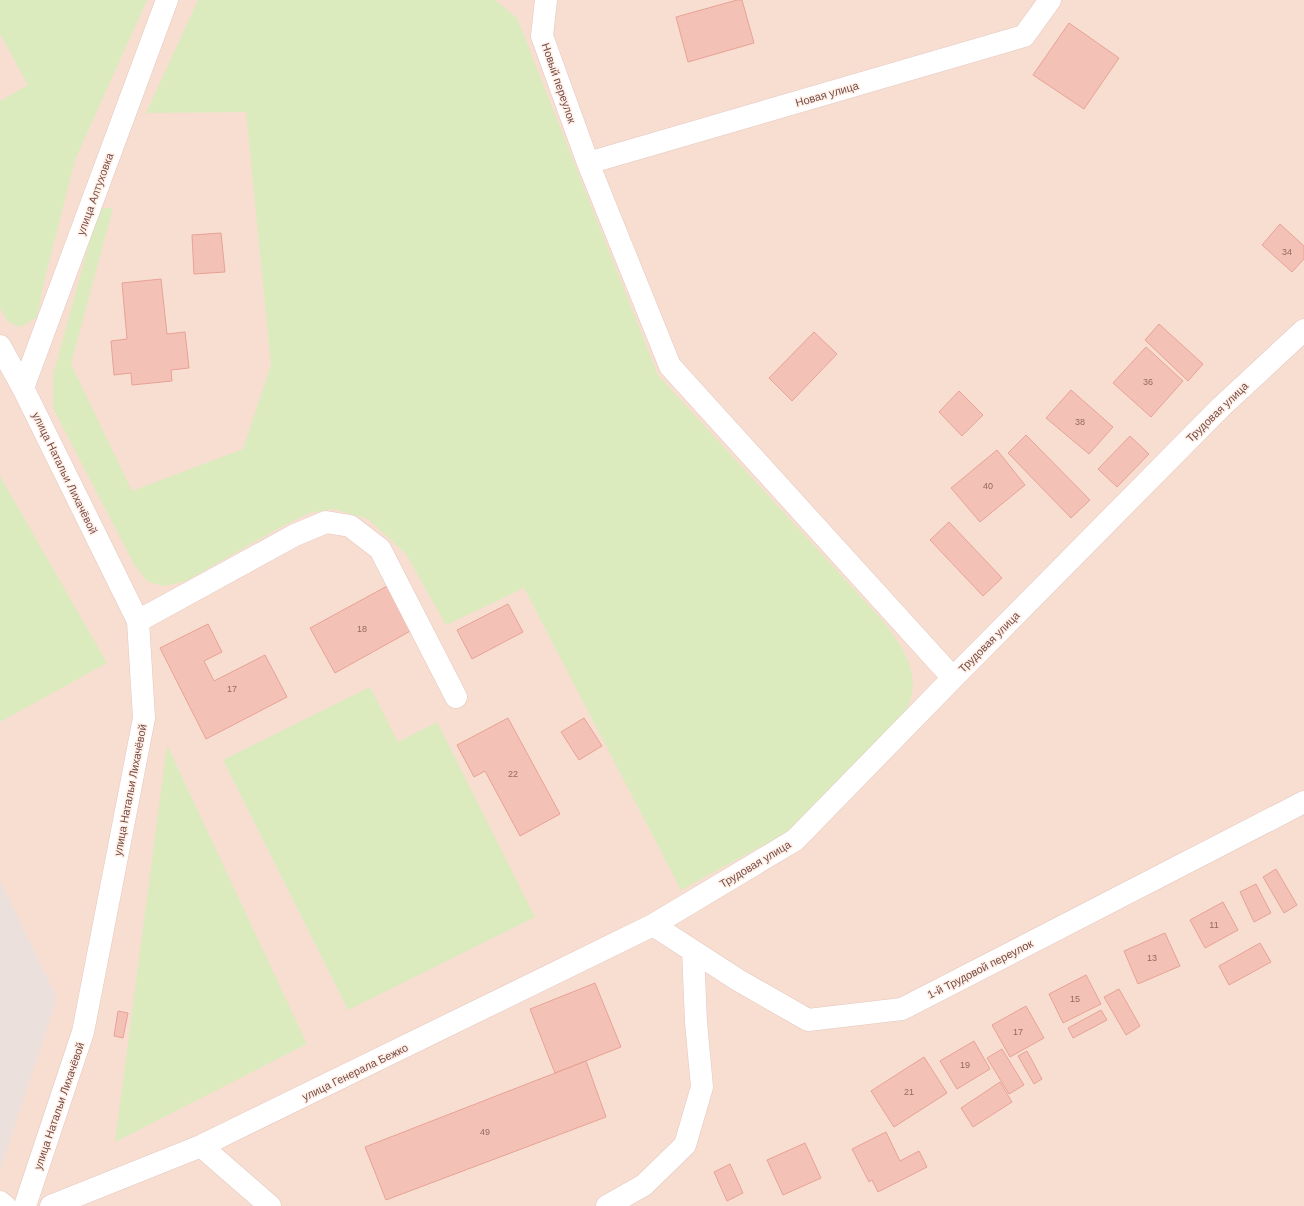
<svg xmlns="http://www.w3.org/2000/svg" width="1304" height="1206" viewBox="0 0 1304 1206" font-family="Helvetica,sans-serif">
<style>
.residential{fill:#f7ded1}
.industrial{fill:#ece0dc}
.green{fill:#dbebbe}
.building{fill:#f4c1b6;stroke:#e8a296}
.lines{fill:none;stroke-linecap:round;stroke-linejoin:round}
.minor-casing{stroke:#e4c7bf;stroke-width:23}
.minor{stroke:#fff;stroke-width:22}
.labels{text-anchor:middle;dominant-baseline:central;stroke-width:3;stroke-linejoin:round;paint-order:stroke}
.number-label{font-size:9px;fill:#956962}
.street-label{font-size:11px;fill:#754c46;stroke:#fff0e8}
</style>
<rect width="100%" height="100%" fill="#fdebe0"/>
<!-- residential -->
<path class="residential" d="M0 0H1304V1206H0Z"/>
<!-- industrial -->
<path class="industrial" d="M0 880 57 998 0 1170Z"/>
<!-- green -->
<path class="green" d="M0 0H147L75 160 43 286 37 317 21 327 8 322 0 308V101L28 85 0 34Z
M198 0H495L517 18 658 375 882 620C899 642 919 668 911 698 909 704 906 710 904 716L784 834 681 890 524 588 446 625 406 554 368 519 333 509 309 513 279 528 186 581 164 586 148 582 135 566 53 408V375L99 208H113L71 364 132 491 243 449 271 365 246 112 146 113Z
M0 476 107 663 0 722Z
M370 687 398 742 437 722 535 917 348 1010 223 760Z
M167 745 307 1044 115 1142Z"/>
<!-- building -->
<path class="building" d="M737 0H742L754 43 688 62 676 17Z
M1069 23 1119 58 1084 109 1033 75Z
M1280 224 1304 246V259L1292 272 1262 245Z
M221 233 225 272 194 274 192 235Z
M161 279 167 334 185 332 189 368 171 370 172 381 132 385 131 373 114 375 111 341 127 339 122 283Z
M1159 324 1203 364 1188 381 1145 340Z
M814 332 837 354 792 401 769 378Z
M1146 347 1183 381 1151 417 1113 383Z
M1071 390 1113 427 1089 454 1046 418Z
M959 391 983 415 962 436 939 412Z
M1026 435 1090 500 1071 518 1008 453Z
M1130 436 1149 454 1117 487 1098 469Z
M997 450 1025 485 980 522 951 488Z
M949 522 1002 578 983 596 930 540Z
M389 585 414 629 335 673 310 628Z
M508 604 523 632 472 659 457 630Z
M208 624 222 652 204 661 214 681 265 655 287 697 206 739 160 648Z
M508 718 560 814 520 836 485 771 474 777 457 745Z
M584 718 602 746 579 760 561 732Z
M1276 869 1297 905 1284 913 1263 877Z
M1256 884 1271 913 1254 922 1240 892Z
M1223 902 1238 930 1205 948 1190 920Z
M1165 933 1180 966 1138 984 1124 951Z
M1260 943 1271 962 1229 985 1219 966Z
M1086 975 1101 1004 1063 1023 1049 994Z
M595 983 621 1047 555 1073 530 1009Z
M1119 989 1140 1026 1126 1035 1104 997Z
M1026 1006 1044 1038 1010 1057 992 1025Z
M1101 1010 1107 1020 1073 1038 1068 1028Z
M118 1011 128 1013 123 1038 114 1036Z
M974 1041 990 1069 957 1089 940 1061Z
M1002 1049 1024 1085 1009 1094 987 1058Z
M1027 1051 1042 1079 1034 1084 1018 1056Z
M924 1057 947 1093 894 1127 871 1091Z
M586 1061 606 1117 386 1200 365 1147Z
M1000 1082 1012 1102 973 1127 961 1108Z
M886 1132 900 1161 919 1151 927 1167 878 1192 872 1180 869 1182 852 1149Z
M805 1143 821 1178 783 1195 767 1160Z
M730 1164 743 1193 727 1201 714 1172Z"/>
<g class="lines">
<!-- minor casing -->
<g class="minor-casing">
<path id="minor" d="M546 0 542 36 588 163 670 366 953 678
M588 163 1024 36 1050 0
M0 346 23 388 138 621 144 718 83 1032 25 1206
M23 388 167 0
M138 621 295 535 326 522 350 526 380 549 456 697
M653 925 738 980 808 1020 902 1009 1304 802
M201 1146 270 1206
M0 1202 5 1206
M51 1206 201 1146 653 925 795 840 953 678 1221 407 1304 330
M607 1206 644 1185 685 1145 702 1087 696 1022 693 951"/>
</g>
<!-- minor -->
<use href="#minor" class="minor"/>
</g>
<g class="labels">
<!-- number labels -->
<g class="number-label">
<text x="1287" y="252">34</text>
<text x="1148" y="382">36</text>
<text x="1080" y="422">38</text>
<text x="988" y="486">40</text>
<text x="362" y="629">18</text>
<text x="232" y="689">17</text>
<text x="513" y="774">22</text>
<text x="1214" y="925">11</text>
<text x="1152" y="958">13</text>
<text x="1075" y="999">15</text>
<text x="1018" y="1032">17</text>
<text x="965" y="1065">19</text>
<text x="909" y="1092">21</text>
<text x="485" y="1132">49</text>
</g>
<!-- street labels -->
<g class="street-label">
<text transform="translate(559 83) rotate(71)">Новый переулок</text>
<text transform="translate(827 94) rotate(-16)">Новая улица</text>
<text transform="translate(95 194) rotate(-70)">улица Алтуховка</text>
<text transform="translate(1217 412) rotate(-44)">Трудовая улица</text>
<text transform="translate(65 473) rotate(64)">улица Натальи Лихачёвой</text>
<text transform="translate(989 642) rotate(-45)">Трудовая улица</text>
<text transform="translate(130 790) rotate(-79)">улица Натальи Лихачёвой</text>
<text transform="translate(755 864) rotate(-31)">Трудовая улица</text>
<text transform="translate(980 969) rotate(-27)">1-й Трудовой переулок</text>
<text transform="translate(355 1072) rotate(-26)">улица Генерала Бежко</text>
<text transform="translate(59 1106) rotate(-71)">улица Натальи Лихачёвой</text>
</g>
</g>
</svg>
